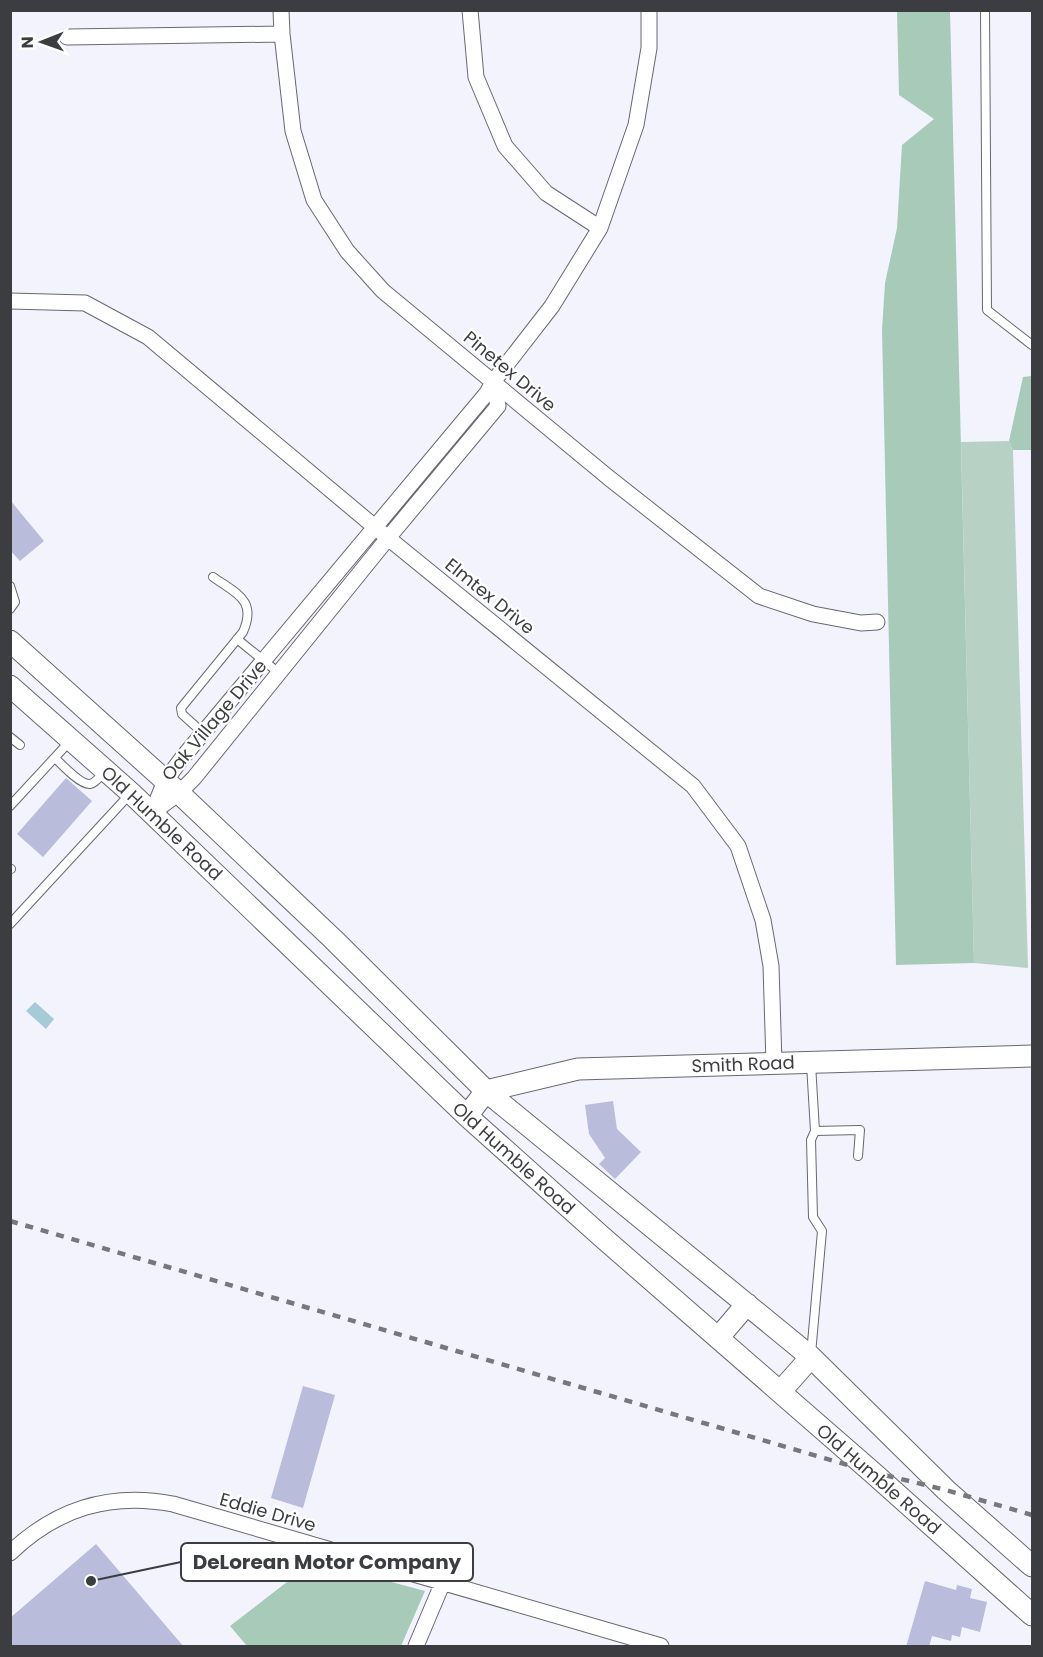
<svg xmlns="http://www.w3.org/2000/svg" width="1043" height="1657" viewBox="0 0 1043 1657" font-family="Poppins,sans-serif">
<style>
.green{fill:#b8d1c5}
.forest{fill:#a7cab9}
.water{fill:#a5cbd7}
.building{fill:#b9bcdb}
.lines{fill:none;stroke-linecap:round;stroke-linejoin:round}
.lane-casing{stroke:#676870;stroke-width:10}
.street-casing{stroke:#676870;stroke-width:17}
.secondary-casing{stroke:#676870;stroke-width:23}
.lane{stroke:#fff;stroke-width:8}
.street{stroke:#fff;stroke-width:15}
.secondary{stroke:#fff;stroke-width:21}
.rail{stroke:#77787d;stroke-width:4.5;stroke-dasharray:8 8;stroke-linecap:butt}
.labels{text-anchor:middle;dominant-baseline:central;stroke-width:4.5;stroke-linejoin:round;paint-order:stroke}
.street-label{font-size:18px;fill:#3c3d40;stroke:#fff}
.leader{fill:none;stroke:#3c3d40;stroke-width:2}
.callout-dot{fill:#3c3d40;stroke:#fff;stroke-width:2}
.callout{fill:#fff;stroke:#3c3d40;stroke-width:2}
.callout-label{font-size:20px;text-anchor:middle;font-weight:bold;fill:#3c3d40}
</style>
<rect width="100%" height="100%" fill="#f3f3fd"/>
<!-- green -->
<path class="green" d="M1009 441 1013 450 1028 968 974 963 961 442Z"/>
<!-- forest -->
<path class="forest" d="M897 11H950L974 963 896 965 882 330 885 283 897 228 902 145 934 119 899 95Z
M1032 376V450H1013L1009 441 1023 377Z
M314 1561 425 1591 401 1646H247L230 1626Z"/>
<!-- water -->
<path class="water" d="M35 1002 54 1019 46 1029 26 1011Z"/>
<!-- building -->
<path class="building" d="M10 500 44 541 20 561 10 550Z
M66 778 92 801 43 857 17 834Z
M613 1101 617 1129 641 1152 615 1179 599 1164 605 1158 589 1134 585 1105Z
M303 1386 335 1395 303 1508 271 1498Z
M96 1544 184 1647H10V1618Z
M925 1581 956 1590 957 1585 972 1589 970 1598 987 1602 980 1632 962 1627 960 1637 952 1635 951 1641 932 1636 929 1647H906Z"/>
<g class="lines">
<!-- lane casing -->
<g class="lane-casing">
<path id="lane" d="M985 10 987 310 1032 345
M10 586 15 602 10 609
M237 639 279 673
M203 733 182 714 181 708 243 632C257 600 237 594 213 577
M10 737 20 745
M55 758C62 765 81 785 90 784 96 783 101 775 105 771
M10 806 71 740
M10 869H11
M10 924 130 794
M811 1064 815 1131 811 1140 813 1217 822 1231 811 1354
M815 1131 860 1130 858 1156"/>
</g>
<!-- street casing -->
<g class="street-casing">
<path id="street" d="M281 10 282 34 293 131 314 200 347 251 383 291 609 478 759 596 813 614 861 623 877 622
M470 10 476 77 505 146 546 193 600 228
M67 37 282 34
M10 301 85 303 148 337 388 538 693 786 738 846 763 920 771 966 774 1063
M152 813 165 781 183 757 487 393 493 382 552 306 600 228 636 125 649 48V10
M152 813 179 793 194 778 388 538 498 406 493 382
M10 1553C57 1508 110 1492 173 1504L661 1646
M416 1646 443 1582"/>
</g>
<!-- secondary casing -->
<g class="secondary-casing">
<path id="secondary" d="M10 641 179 793 333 939 486 1091 811 1357 946 1490 1032 1566
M10 686 131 793 467 1116 601 1236 872 1472 1032 1615
M467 1116 486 1091 578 1069 1032 1056
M718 1338 747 1304
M780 1392 811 1357"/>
</g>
<!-- lane -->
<use href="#lane" class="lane"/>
<!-- street -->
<use href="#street" class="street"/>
<!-- secondary -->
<use href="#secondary" class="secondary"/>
<!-- rail -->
<path class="rail" d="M10 1221 872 1472 946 1490 1032 1515"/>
</g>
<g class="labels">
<!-- street labels -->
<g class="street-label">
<text transform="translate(510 371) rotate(40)">Pinetex Drive</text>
<text transform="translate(490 596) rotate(39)">Elmtex Drive</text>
<text transform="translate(214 720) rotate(-50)">Oak Village Drive</text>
<text transform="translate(162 823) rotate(43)">Old Humble Road</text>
<text transform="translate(743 1064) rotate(-2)">Smith Road</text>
<text transform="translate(514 1158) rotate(42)">Old Humble Road</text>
<text transform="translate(879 1479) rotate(41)">Old Humble Road</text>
<text transform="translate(268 1512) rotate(16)">Eddie Drive</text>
</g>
</g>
<!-- callouts -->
<path class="leader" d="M91 1581L181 1562"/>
<circle class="callout-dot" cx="91" cy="1581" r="6"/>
<rect class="callout" x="181" y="1543" width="292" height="38" rx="6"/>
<g class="callout-label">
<text x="327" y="1569">DeLorean Motor Company</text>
</g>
<!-- border -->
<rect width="1043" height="1657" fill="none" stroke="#3c3d40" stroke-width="24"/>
<!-- north arrow -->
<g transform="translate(42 42) rotate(269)" stroke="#ffffff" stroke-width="4.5" paint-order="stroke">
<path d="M0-4.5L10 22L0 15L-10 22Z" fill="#3c3d40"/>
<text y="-9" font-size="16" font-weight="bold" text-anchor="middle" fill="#3c3d40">N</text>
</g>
</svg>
